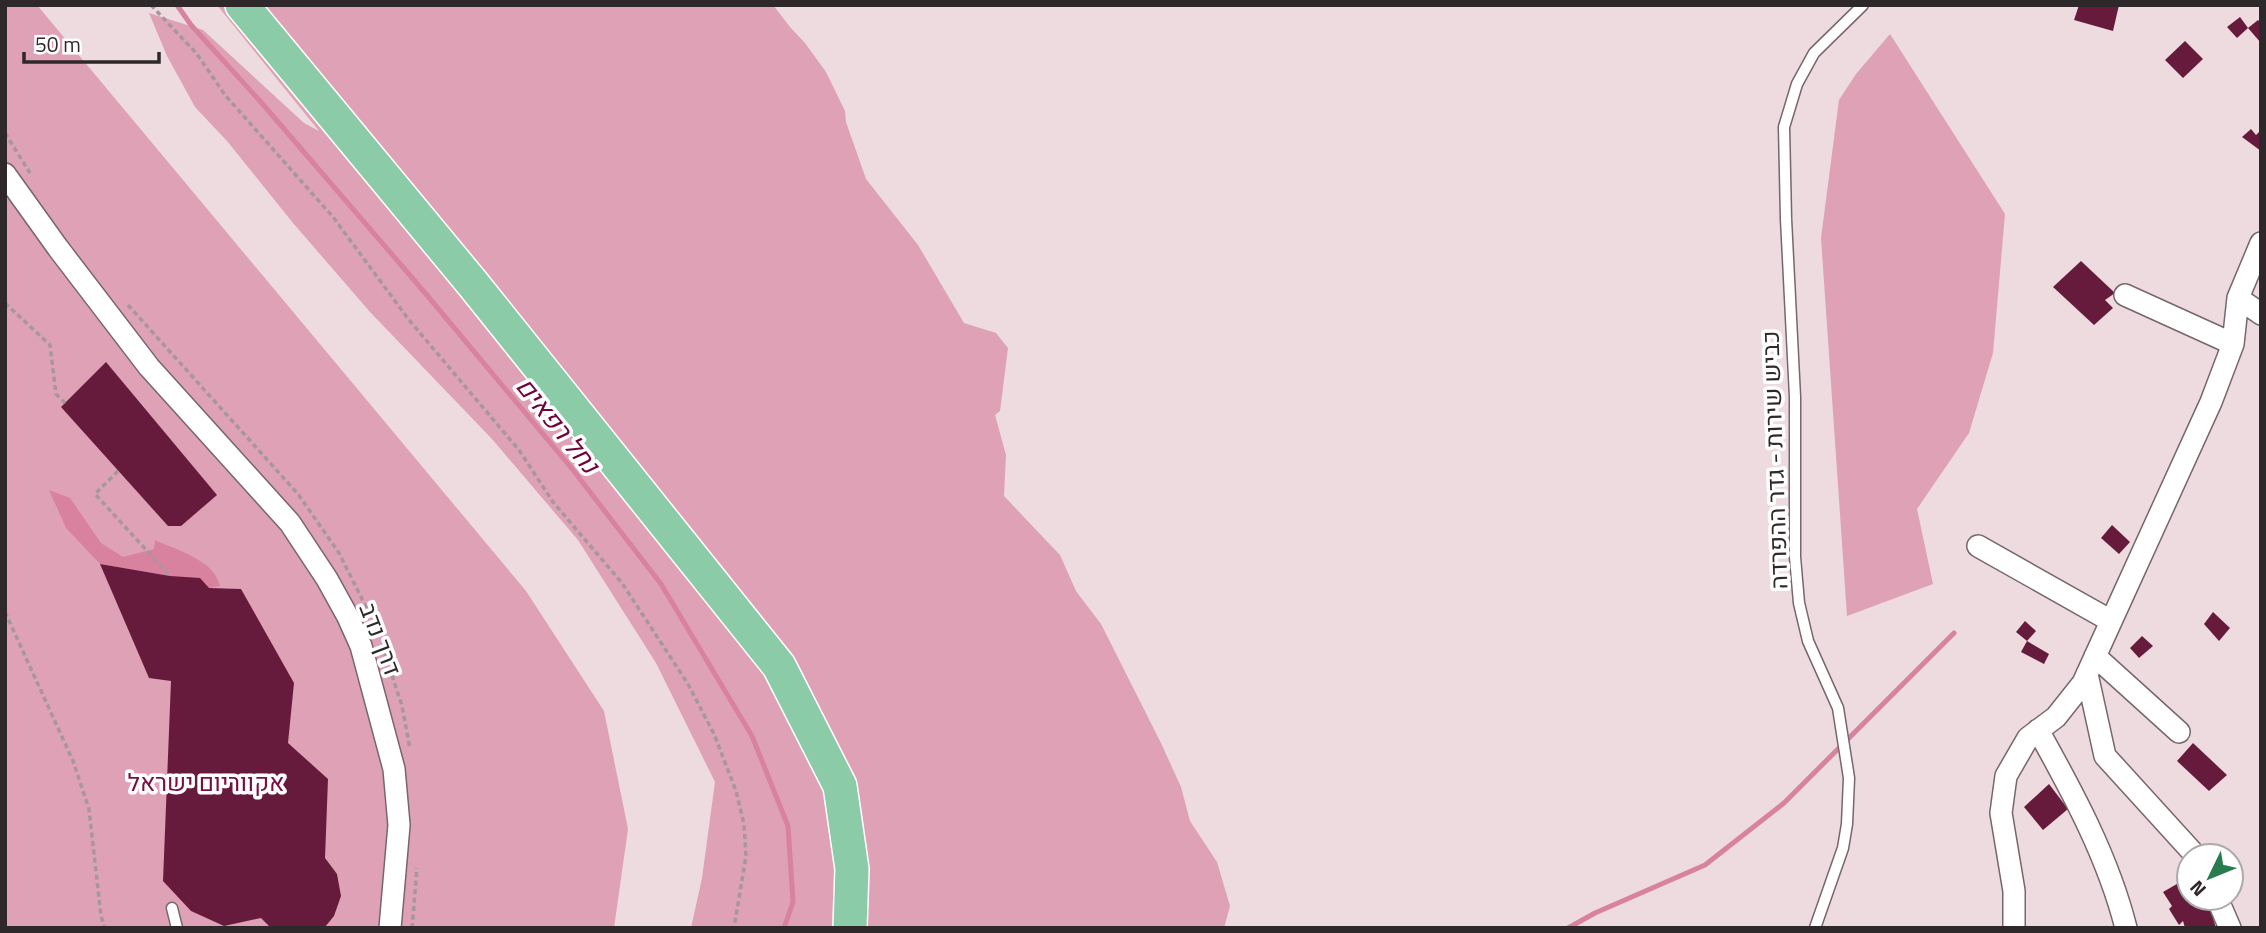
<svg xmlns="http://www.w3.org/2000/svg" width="2266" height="933" viewBox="0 0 2266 933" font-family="'Titillium Web',Heebo,sans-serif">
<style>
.green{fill:#dfa1b5}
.water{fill:#d982a0}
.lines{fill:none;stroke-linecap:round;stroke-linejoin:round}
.stream{stroke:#d982a0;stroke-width:5}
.building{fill:#671b3c}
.lane-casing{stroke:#77666b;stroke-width:13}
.street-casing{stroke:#77666b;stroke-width:24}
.primary-casing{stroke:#fff;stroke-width:36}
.path{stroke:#a5979b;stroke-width:3.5;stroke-dasharray:5 3.5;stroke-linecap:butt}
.lane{stroke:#fff;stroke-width:10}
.street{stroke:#fff;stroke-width:21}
.primary{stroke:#8ccba8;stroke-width:33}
.labels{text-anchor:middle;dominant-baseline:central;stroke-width:7;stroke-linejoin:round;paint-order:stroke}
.street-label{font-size:24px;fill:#2f282a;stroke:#fff}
.park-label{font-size:24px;fill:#780e42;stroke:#fff}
.water-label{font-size:26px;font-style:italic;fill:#70023c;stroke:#fff}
</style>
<rect width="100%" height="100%" fill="#eddbe0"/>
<!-- green -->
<path class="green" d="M5 5H37L526 591 604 711 628 829 614 928H5Z
M217 5H773L790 27 805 43 826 72 845 111 846 122 866 179 918 245 964 323 996 333 1008 348 1000 411 995 415 1006 455 1004 496 1060 555 1076 591 1101 624 1161 743 1181 787 1190 821 1217 862 1230 906 1224 928H691L702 878 715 782 656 663 578 540 492 439 370 312 293 223 227 141 195 107 167 56 149 13 203 30 304 123 319 131Z
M1890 34 2005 214 1993 353 1969 433 1917 509 1933 584 1847 616 1821 238 1839 100 1856 74Z"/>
<!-- water -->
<path class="water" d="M49 490 70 498 101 543 123 557 154 549 155 540C176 550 215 560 220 586L209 588 170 576 100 564 66 528Z"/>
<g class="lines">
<!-- stream -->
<path class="stream" d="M177 5 191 25 260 101 426 294 573 470 661 584 752 736 788 826 793 902 784 928
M1568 928 1595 913 1705 865 1784 803 1954 633"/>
</g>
<!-- building -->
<path class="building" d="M2079 5H2119L2113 31 2074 20Z
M2240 17 2248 28 2237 38 2227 27Z
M2258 20 2261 23V43L2248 28Z
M2185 41 2203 59 2183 78 2165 60Z
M2251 129 2256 135 2261 130V151L2242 137Z
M2081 261 2115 293 2105 300 2113 308 2094 325 2053 287Z
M106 362 217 495 181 526H168L61 407Z
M2112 525 2130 542 2119 554 2101 538Z
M100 564 170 576 200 578 209 588 241 589 294 683 288 743 328 779 325 858 337 874 341 896 334 916 325 927 271 928 261 918 224 926 191 911 163 881 171 681 149 678Z
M2213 612 2230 628 2219 641 2204 624Z
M2025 621 2036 631 2027 641 2016 632Z
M2142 636 2153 646 2139 658 2130 648Z
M2027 641 2049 654 2044 664 2021 652Z
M2193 743 2227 775 2209 791 2177 761Z
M2049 784 2068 809 2043 830 2024 807Z
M2189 877V898H2207L2216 928H2185L2183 921 2179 925 2169 909 2172 906 2163 892Z"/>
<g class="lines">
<!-- lane casing -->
<g class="lane-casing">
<path id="lane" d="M172 908 177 928
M1815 928 1843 848 1847 824 1849 778 1838 708 1808 641 1799 603 1795 557V397L1786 219 1784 127 1797 84 1814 53 1863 5"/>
</g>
<!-- street casing -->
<g class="street-casing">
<path id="street" d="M5 174 58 248 149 367 290 523 327 579 348 617 361 646 394 769 399 825 390 928
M2125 295 2233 344
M2238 298 2261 314
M1978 546 2111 621
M2095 656 2179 732
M2087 674 2105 756 2196 856
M2038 730C2073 793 2108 857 2126 928
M2217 898 2230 928
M2014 928V891L2001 813 2006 776 2028 738 2056 717 2083 683 2211 402 2233 344 2238 298 2261 243"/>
</g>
<!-- primary casing -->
<g class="primary-casing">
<path id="primary" d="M242 5 473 284 779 666 840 786 852 869 850 928"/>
</g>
<!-- path -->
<path class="path" d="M151 5 197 54 225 95 333 217 409 320 519 450 553 502 622 583 688 684 714 734 736 791 744 824 746 856 734 928
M5 133 30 173
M5 303 50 345 56 394 65 403
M128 305 298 494 339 553 367 609
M118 471 95 494 170 576
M5 612 73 761 89 809 101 916 105 928
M384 651 402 706 410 749
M412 928 417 868"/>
<!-- lane -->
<use href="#lane" class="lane"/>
<!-- street -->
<use href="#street" class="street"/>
<!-- primary -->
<use href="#primary" class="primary"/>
</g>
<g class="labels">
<!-- street labels -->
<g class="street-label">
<text transform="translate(1774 460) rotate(-92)">כביש שירות - גדר ההפרדה</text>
<text transform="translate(381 639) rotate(69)">דרך נדב</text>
</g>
<!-- park labels -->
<g class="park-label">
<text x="206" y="782">אקווריום ישראל</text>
</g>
<!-- water labels -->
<g class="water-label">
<text transform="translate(558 425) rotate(51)">נחל רפאים</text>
</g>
</g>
<!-- border -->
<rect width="2266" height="933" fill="none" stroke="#2f282a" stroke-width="14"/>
<!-- north arrow -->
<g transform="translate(2210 877) rotate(227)"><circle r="33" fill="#ffffff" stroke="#aca9aa" stroke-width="2"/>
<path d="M0-5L12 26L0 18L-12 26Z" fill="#287c4f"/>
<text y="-10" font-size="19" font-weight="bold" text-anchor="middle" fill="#2f282a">N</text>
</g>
<!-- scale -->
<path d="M24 52v10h135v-10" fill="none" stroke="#2f282a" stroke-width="3.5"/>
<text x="35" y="52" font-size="21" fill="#2f282a" stroke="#ffffff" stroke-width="5" paint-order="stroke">50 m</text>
</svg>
